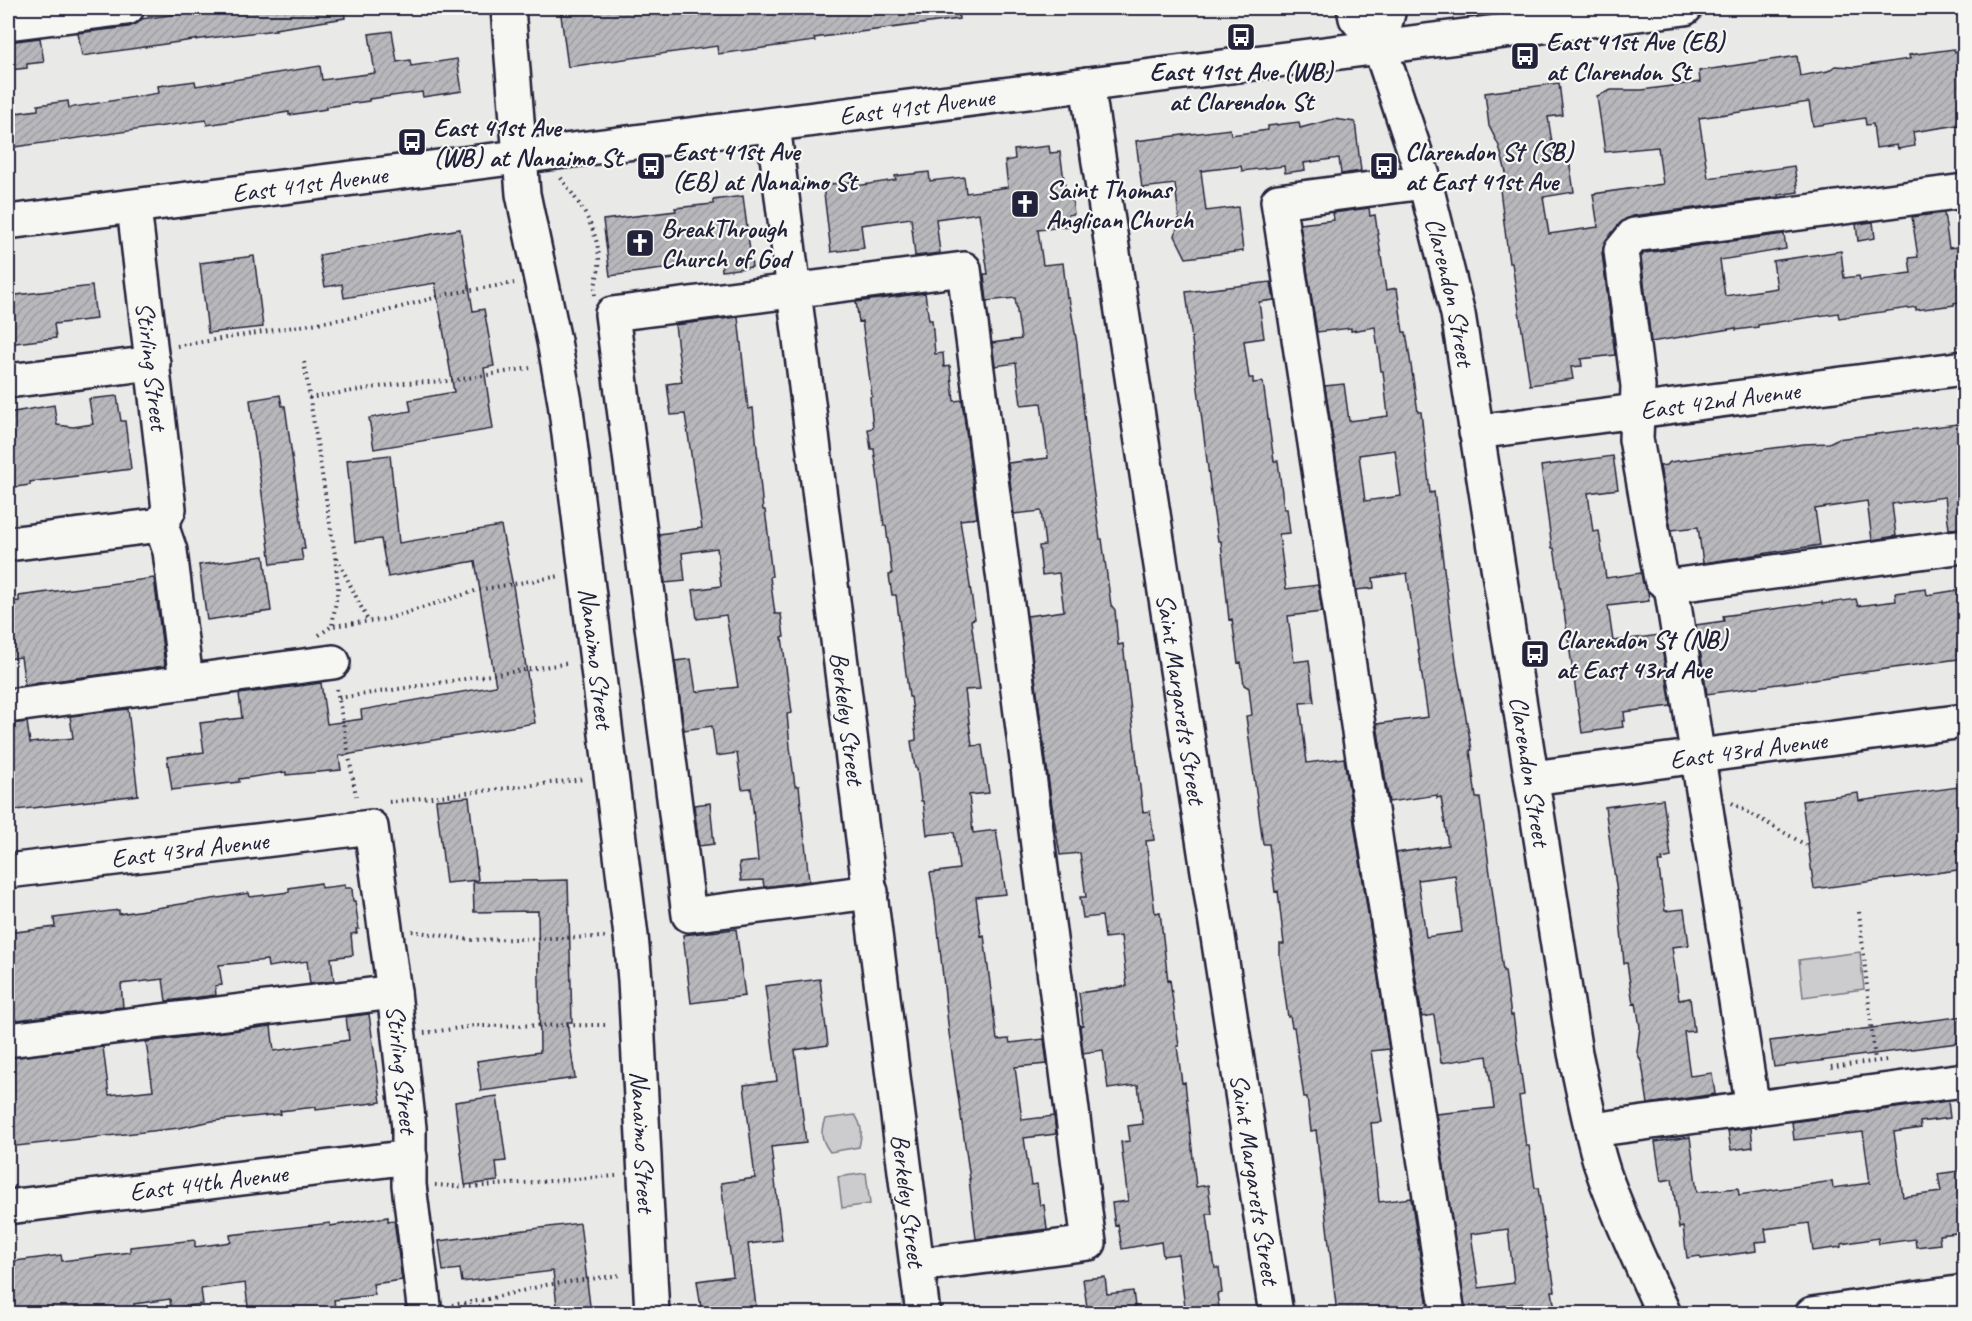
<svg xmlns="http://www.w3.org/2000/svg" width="1972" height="1321" viewBox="0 0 1972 1321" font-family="Caveat,sans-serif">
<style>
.green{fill:#ccccce;stroke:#777784;stroke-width:1.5}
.building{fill:url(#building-hatch);stroke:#22223b;stroke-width:1.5;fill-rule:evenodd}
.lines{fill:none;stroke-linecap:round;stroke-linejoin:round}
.minor-casing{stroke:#22223b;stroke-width:38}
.major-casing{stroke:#22223b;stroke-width:38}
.path{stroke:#22223b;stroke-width:4;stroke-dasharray:1.5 4.5;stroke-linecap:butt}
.minor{stroke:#f6f6f2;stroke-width:33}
.major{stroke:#f6f6f2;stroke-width:33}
.labels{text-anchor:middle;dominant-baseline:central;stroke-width:4.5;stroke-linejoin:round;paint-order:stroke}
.poi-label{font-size:26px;font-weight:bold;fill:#22223b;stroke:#f6f6f2;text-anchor:start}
.street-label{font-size:26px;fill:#22223b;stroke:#f6f6f2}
</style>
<defs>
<pattern id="building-hatch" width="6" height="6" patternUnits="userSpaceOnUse" patternTransform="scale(1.5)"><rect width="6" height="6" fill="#b8b8bc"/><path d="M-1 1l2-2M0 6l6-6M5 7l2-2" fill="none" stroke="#9e9ea2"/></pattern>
</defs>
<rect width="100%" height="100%" fill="#e9e9e7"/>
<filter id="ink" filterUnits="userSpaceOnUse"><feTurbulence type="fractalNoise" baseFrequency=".0167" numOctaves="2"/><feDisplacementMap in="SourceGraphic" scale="12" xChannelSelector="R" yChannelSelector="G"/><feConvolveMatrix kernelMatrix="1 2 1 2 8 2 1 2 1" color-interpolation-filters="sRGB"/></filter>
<g filter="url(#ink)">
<!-- green -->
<path class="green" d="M1860 952 1864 989 1803 997 1799 960Z
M855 1115C863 1126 862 1134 859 1147L830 1152C821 1140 820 1132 825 1119Z
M866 1173 870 1204 842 1208 838 1177Z"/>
<!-- building -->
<path class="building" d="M222 8 223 14 267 8H344L345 18 275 29 276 30 193 40 82 56 78 33 129 27 138 23 141 19Z
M560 8H958L959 19 814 38 815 41 718 54 717 46 568 67Z
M392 31 397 62 410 60 411 66 457 59 462 91 423 97 422 92 369 99V101L326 107V109L289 115V112L207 125 206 120 8 148V114L38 110V105L68 101 69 108 159 93 158 86 195 81 196 86 320 66 322 80 375 73 369 34Z
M40 38 44 62 27 64V68L10 70 8 42Z
M1954 49 1955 52 1965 51V124L1913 132 1915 146 1898 149 1897 145 1876 148 1873 124 1866 125 1865 118 1813 126 1809 102 1699 118 1708 178 1794 166 1798 192 1778 195 1779 197 1632 216 1620 223 1606 240 1602 253 1615 355 1581 359 1582 366 1571 367 1573 379 1530 385 1512 263H1509L1499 181 1508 180 1499 146 1489 126 1485 93 1559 83 1563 115 1548 117 1555 162 1569 160 1574 192 1543 197 1549 234 1598 227 1593 194 1663 184 1658 147 1605 152 1597 96 1611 90H1642L1700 82 1699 71 1797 56 1800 76 1828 71 1835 66 1855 67 1910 59 1909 55Z
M1334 119 1355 122 1361 171 1341 174 1339 158 1304 163 1305 170 1285 173 1284 166 1242 171 1241 166 1201 171 1206 211 1238 207 1243 251 1186 258 1175 236 1179 219 1175 184 1142 188 1136 141 1230 129 1231 135 1268 130V126L1299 122 1300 128Z
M1049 146 1050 153 1060 152 1066 193 1071 192 1074 214 1068 215 1069 226 1038 230 1043 265 1063 263 1067 298H1069L1077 344 1087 444 1100 539H1102L1111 605 1115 610 1118 645 1123 644 1143 812 1150 811 1154 840 1146 841 1155 913 1160 912 1168 981 1170 980 1179 1046H1177L1182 1083 1185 1082 1196 1187 1208 1185 1212 1214H1207L1212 1255H1213L1215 1268H1219L1222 1293 1217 1294 1220 1314H1186L1178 1254 1163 1256 1161 1242 1122 1249 1118 1225 1115 1226 1112 1203 1128 1201 1121 1142 1130 1141 1128 1126 1143 1124 1138 1085 1108 1089 1103 1050 1083 1053 1080 1026 1083 1025 1079 993 1127 986 1121 936 1105 938 1102 916 1083 918 1080 897H1086L1080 853 1060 855 1052 806 1027 616 1064 611 1059 573 1042 575 1039 546 1045 545 1041 511 1014 514 1008 463 1048 458 1041 403 1021 405 1016 363 995 366 992 343 1021 339 1015 298 987 301 984 274H988L979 213 936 219 940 253 915 256 911 218 861 225 864 248 831 252 823 185 856 181V186L896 180 895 176 929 172 930 181 964 177 966 193 1008 187 1005 161 1015 159 1014 150Z
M743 196 752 267 722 271 721 257 676 263 677 267 610 276 603 220 676 211 675 208 713 204V200Z
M1369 208 1370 216 1375 215 1386 290 1397 288 1403 332H1406L1418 412H1421L1430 493 1434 492 1457 669 1472 750H1470L1476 798H1480L1503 971H1505L1511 1016 1513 1015 1524 1095 1519 1096 1526 1146H1529L1535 1188H1538L1550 1271H1552L1555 1291H1552L1555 1309 1525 1313 1523 1303 1485 1309 1486 1314H1466L1436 1114 1494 1108 1487 1056 1441 1063 1434 1015 1422 1017 1396 853 1448 845 1441 797 1437 798V795L1389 802 1377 724 1428 717 1407 573 1373 578 1374 588 1356 590 1325 386 1344 384 1349 421 1388 416 1383 371H1381L1375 327 1351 331V328L1317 332 1300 224 1334 220 1333 213ZM1395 450 1401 496 1365 501 1359 455ZM1455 875 1462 932 1426 937 1418 880ZM1508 1229 1514 1283 1479 1288 1471 1234Z
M1944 213 1949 248 1965 246V301L1954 303V305L1916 310V307L1839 318 1838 313 1758 325V327L1736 330V328L1651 342 1641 257 1644 253 1784 234 1786 249 1720 260 1725 296 1777 288 1773 261 1841 251 1844 278 1859 276 1860 280 1911 273 1909 258 1918 257 1912 217Z
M1873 222 1875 238 1858 241 1856 224Z
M460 229 473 311 484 309 494 366 484 368 493 429 374 449 369 418 411 411 409 400 454 392 435 283 344 298 342 284 325 287 319 255Z
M254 256 263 327 208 333 200 263Z
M1271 282 1274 300 1259 302 1264 338 1244 341 1249 378H1253V383L1263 382 1274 461H1278L1284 509H1287L1290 533 1279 534 1286 589 1318 585 1322 612 1288 616 1294 662 1309 660 1314 702 1300 703 1307 763 1344 758 1389 1049 1371 1051 1382 1122 1371 1123 1379 1202 1411 1198 1429 1313 1337 1314 1316 1130 1311 1131 1307 1097H1304L1294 1027H1292L1290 1016 1288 1017 1280 957V944H1284L1278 891 1275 892 1269 844H1263L1246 716 1252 715 1249 688 1244 685 1241 662 1238 663 1232 619 1229 620 1221 541H1218L1212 501 1186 292Z
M92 286 96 319 54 324 56 338 8 344V296Z
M925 293 929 320H932L935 354 943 353 944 367 950 366 954 401 962 400 977 518 960 520 975 619 971 620 980 689 965 690 972 746 982 745 989 793 969 795 973 833 996 830 1006 894 976 897 981 936 984 935 997 1040 1009 1039 1010 1043 1044 1039 1047 1064 1015 1067 1022 1120 1054 1116 1056 1134 1024 1138 1031 1185 1037 1184 1040 1205H1044L1047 1229 976 1239 969 1179H970L949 1033 935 902 930 873 959 869 954 832 927 835 923 801H921L917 768H915L911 741 916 740V736L911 697H909L896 595H892L889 575 892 574 886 526H884L874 449H871L868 429 873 428 870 397 872 396 862 321 859 322 856 302Z
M738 317 748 409 753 408 763 510H765L769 541 768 542 772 576 770 577 775 614H781L784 637H782L792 713 787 714 790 747 795 786H799L809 881 764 887 763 880 741 881 739 863 758 861 751 788 742 789 737 753 716 756 712 726 684 730 675 661 691 659 696 692 738 687 726 615 697 619 693 590 721 586 717 548 682 553 685 581 665 583 659 534 702 528 685 414 671 415 667 384 682 382 675 325Z
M280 395 282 406H285L305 549H301L303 560 271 564 250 400Z
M117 396 121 421H125L131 469 30 482V485L8 488V413L54 405 57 425 73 427 93 424 89 399Z
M1965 423V528L1949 529 1945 497 1892 504 1896 536 1872 540 1867 501 1815 509 1820 545 1703 563 1698 527 1671 530 1660 466 1667 465 1670 462 1804 444 1829 443 1837 439Z
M390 455 399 543 501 526 513 586 535 723 339 756 341 770 286 775V772L239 779V782L172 790 167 757 204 752 200 723 242 718 239 694 321 683 327 724 362 719 361 710 496 686 475 561 388 577 381 539 355 542 347 460Z
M1613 456 1618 489 1588 493 1593 532 1599 531 1606 578 1641 573 1643 583 1648 591 1649 601 1608 606 1613 641 1660 635 1671 706 1624 712 1625 721H1622L1623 727 1582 733 1559 578 1554 548H1552L1541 466Z
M264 556 271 611 207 620 199 565Z
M154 578 165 666 25 685 21 657 8 659V602L19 601V596Z
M1926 589 1927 595 1965 589V658L1707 694 1696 625 1724 621 1723 616 1822 602V604L1856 599 1858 606 1896 601 1895 593Z
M128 709 138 795 8 811V772L12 771 8 724 27 722 30 743 73 738 70 716Z
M1965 786V869L1814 889 1802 801 1858 793 1859 801Z
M469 797 478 880 446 883 436 800Z
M1663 799 1671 857 1662 859 1663 862H1658L1665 911 1684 909 1689 945 1672 947 1679 1000 1690 998 1694 1031 1684 1032 1690 1076 1712 1073 1715 1094 1648 1104 1642 1064 1637 1052 1640 1027 1636 1003 1633 1004 1627 963H1624L1619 907 1605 807Z
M710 803 714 844 699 846 694 805Z
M568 880 572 1022H567L575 1078 481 1091 477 1061 540 1052 538 911 474 912 473 882Z
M321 883V888L345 885V888H352L353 901H355L359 929H356L357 933 351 934 353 955 331 958 334 981 310 984 307 961 268 967 267 960 219 965 222 985 215 986 216 995 166 1001 163 979 121 984 123 1007 8 1021V933L55 927 54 918 119 910V914L249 893 250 897 289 892V888Z
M736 929 745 996 691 1003 683 935Z
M820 979 828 1045 795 1050 806 1143 771 1147 782 1240 748 1244 757 1314H702L697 1281 733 1276 721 1183 755 1178 744 1085 777 1081 765 986Z
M369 1014 381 1102 316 1110V1107L280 1111 281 1114 270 1115 212 1121 179 1128 8 1147V1090H11V1086L8 1058 103 1047 109 1095 153 1090 146 1042 271 1026 274 1051 349 1040 346 1017Z
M1965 1016V1042L1774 1067 1770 1041Z
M497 1096 506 1161 496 1162 498 1181 465 1185 455 1102Z
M1948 1101 1950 1118 1920 1122 1921 1128 1894 1132 1903 1197 1941 1192 1938 1174 1965 1170V1232L1939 1235 1940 1244 1916 1247 1915 1239 1879 1244 1878 1238 1841 1244V1247L1813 1251 1809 1223 1765 1229 1767 1241 1755 1242 1756 1251 1701 1259 1700 1256 1687 1258 1683 1227 1679 1228 1672 1179 1661 1181 1655 1142 1690 1137 1697 1192 1738 1188 1739 1195 1832 1181 1833 1188 1870 1183 1863 1132 1794 1140 1792 1122Z
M1751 1128 1753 1147 1731 1150 1728 1131Z
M388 1217V1221L394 1220 402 1280 373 1284 375 1295 334 1300 336 1314H249L245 1283 201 1289 203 1304 171 1308 170 1299 134 1304 135 1311 118 1314H70V1311L52 1314H8V1262L61 1255 62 1261 130 1252V1247L195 1240V1247L231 1242 230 1235 330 1223V1226Z
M580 1223 591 1314H558L553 1271 462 1282 460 1269 443 1271 439 1241Z
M1105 1277 1107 1294 1133 1291 1136 1314H1088L1083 1279Z"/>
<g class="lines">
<!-- minor casing -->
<g class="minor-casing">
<g id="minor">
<path id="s1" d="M508 8 523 194 554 341 565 402 631 936 635 980 652 1314"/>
<path id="s2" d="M1354 8 1356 18 1379 45 1394 89 1425 182 1458 314 1575 1053C1584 1093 1591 1135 1604 1174 1621 1222 1643 1268 1664 1314"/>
<path d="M8 23 127 8"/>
<path d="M1379 45 1388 13 1386 8"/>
<path id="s3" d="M1087 84 1276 1314"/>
<path id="s4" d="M773 125 923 1314"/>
<path d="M1425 182 1278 201 1448 1314"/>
<path d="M1964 191 1634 235 1621 251 1638 386 1636 439 1661 579 1671 586 1964 546"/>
<path id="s5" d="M134 207 169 509 161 525"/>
<path d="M8 381 153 363"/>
<path id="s6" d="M1476 432 1964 368"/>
<path d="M161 525 170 551 186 681"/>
<path d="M8 544 161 525"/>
<path d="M1671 586 1753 1109"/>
<path d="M8 706 333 662"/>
<path id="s7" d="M1532 778 1964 721"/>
<path id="s8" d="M8 871 371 827 394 992 409 1128V1185L425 1314"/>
<path d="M871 892 689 915 612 314 964 269 1089 1243 918 1265"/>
<path d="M8 1040 394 992"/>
<path d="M1592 1130 1964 1080"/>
<path id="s9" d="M8 1207 410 1157"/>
<path d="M1812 1314 1964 1292"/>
</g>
</g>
<!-- major casing -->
<g class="major-casing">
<g id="major">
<path id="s10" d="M8 222 1685 8"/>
</g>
</g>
<!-- path -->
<path class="path" d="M561 178C580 204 601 232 599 267 598 276 594 285 595 295
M177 346 379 313 448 294 514 283
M304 362 335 555 338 588 332 626
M309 398 403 383 450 381 530 368
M337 558 368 621
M319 635 332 626 387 619 478 590 560 576
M337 689 356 796
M339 698 570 663
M389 802 584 779
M1732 803 1806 845
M1859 912 1875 1061
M412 931 471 940 605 937
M424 1033 474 1026 608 1025
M1831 1067 1887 1060
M435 1185 470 1187 616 1176
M452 1305 484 1300 546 1285 620 1275"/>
<!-- minor -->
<use href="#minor" class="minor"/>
<!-- major -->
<use href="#major" class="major"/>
</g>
</g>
<!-- icons -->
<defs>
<g id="bus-square" transform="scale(1.5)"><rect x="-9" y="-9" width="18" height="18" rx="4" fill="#22223b" stroke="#f6f6f2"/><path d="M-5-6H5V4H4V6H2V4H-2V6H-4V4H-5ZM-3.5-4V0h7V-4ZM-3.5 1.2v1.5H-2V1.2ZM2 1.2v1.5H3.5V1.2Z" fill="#fff"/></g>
<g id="church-square" transform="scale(1.5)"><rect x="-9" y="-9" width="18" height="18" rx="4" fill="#22223b" stroke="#f6f6f2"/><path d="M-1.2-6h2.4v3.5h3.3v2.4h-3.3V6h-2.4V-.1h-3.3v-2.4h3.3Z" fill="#fff"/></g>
</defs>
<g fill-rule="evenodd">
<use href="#bus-square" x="1241" y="37"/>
<use href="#bus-square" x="1525" y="56"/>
<use href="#bus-square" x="412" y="142"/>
<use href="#bus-square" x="651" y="166"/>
<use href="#bus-square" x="1384" y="166"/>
<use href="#church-square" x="1025" y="204"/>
<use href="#church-square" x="640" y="243"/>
<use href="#bus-square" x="1535" y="654"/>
</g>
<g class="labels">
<!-- poi labels -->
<g class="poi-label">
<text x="1546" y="41">East 41st Ave (EB)<tspan x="1546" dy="30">at Clarendon St</tspan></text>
<text x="1241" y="71" text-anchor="middle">East 41st Ave (WB)<tspan x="1241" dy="30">at Clarendon St</tspan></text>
<text x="433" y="127">East 41st Ave<tspan x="433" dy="30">(WB) at Nanaimo St</tspan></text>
<text x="672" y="151">East 41st Ave<tspan x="672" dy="30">(EB) at Nanaimo St</tspan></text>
<text x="1405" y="151">Clarendon St (SB)<tspan x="1405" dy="30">at East 41st Ave</tspan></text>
<text x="1046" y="189">Saint Thomas<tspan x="1046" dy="30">Anglican Church</tspan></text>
<text x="661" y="228">BreakThrough<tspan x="661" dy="30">Church of God</tspan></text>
<text x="1556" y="639">Clarendon St (NB)<tspan x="1556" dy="30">at East 43rd Ave</tspan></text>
</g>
<!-- street labels -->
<g class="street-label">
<text stroke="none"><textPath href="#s10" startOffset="916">East 41st Avenue</textPath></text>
<text stroke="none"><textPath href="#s10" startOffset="304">East 41st Avenue</textPath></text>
<text stroke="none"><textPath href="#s2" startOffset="303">Clarendon Street</textPath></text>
<text stroke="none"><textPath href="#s5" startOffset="160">Stirling Street</textPath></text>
<text stroke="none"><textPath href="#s6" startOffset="246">East 42nd Avenue</textPath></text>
<text stroke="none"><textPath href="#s1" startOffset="657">Nanaimo Street</textPath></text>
<text stroke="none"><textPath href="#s3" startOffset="622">Saint Margarets Street</textPath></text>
<text stroke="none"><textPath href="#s4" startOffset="598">Berkeley Street</textPath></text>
<text stroke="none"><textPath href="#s7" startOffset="218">East 43rd Avenue</textPath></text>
<text stroke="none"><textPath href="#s2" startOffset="789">Clarendon Street</textPath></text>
<text stroke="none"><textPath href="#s8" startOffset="183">East 43rd Avenue</textPath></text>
<text stroke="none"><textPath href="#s8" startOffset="610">Stirling Street</textPath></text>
<text stroke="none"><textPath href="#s1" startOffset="1143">Nanaimo Street</textPath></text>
<text stroke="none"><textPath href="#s3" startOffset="1108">Saint Margarets Street</textPath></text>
<text stroke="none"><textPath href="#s9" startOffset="202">East 44th Avenue</textPath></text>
<text stroke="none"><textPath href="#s4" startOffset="1084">Berkeley Street</textPath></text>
</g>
</g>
<!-- margin -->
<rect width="1972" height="1321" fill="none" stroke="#f6f6f2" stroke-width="30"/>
<rect x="15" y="15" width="1942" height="1291" fill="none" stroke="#22223b" stroke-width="2" filter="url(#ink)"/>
</svg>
